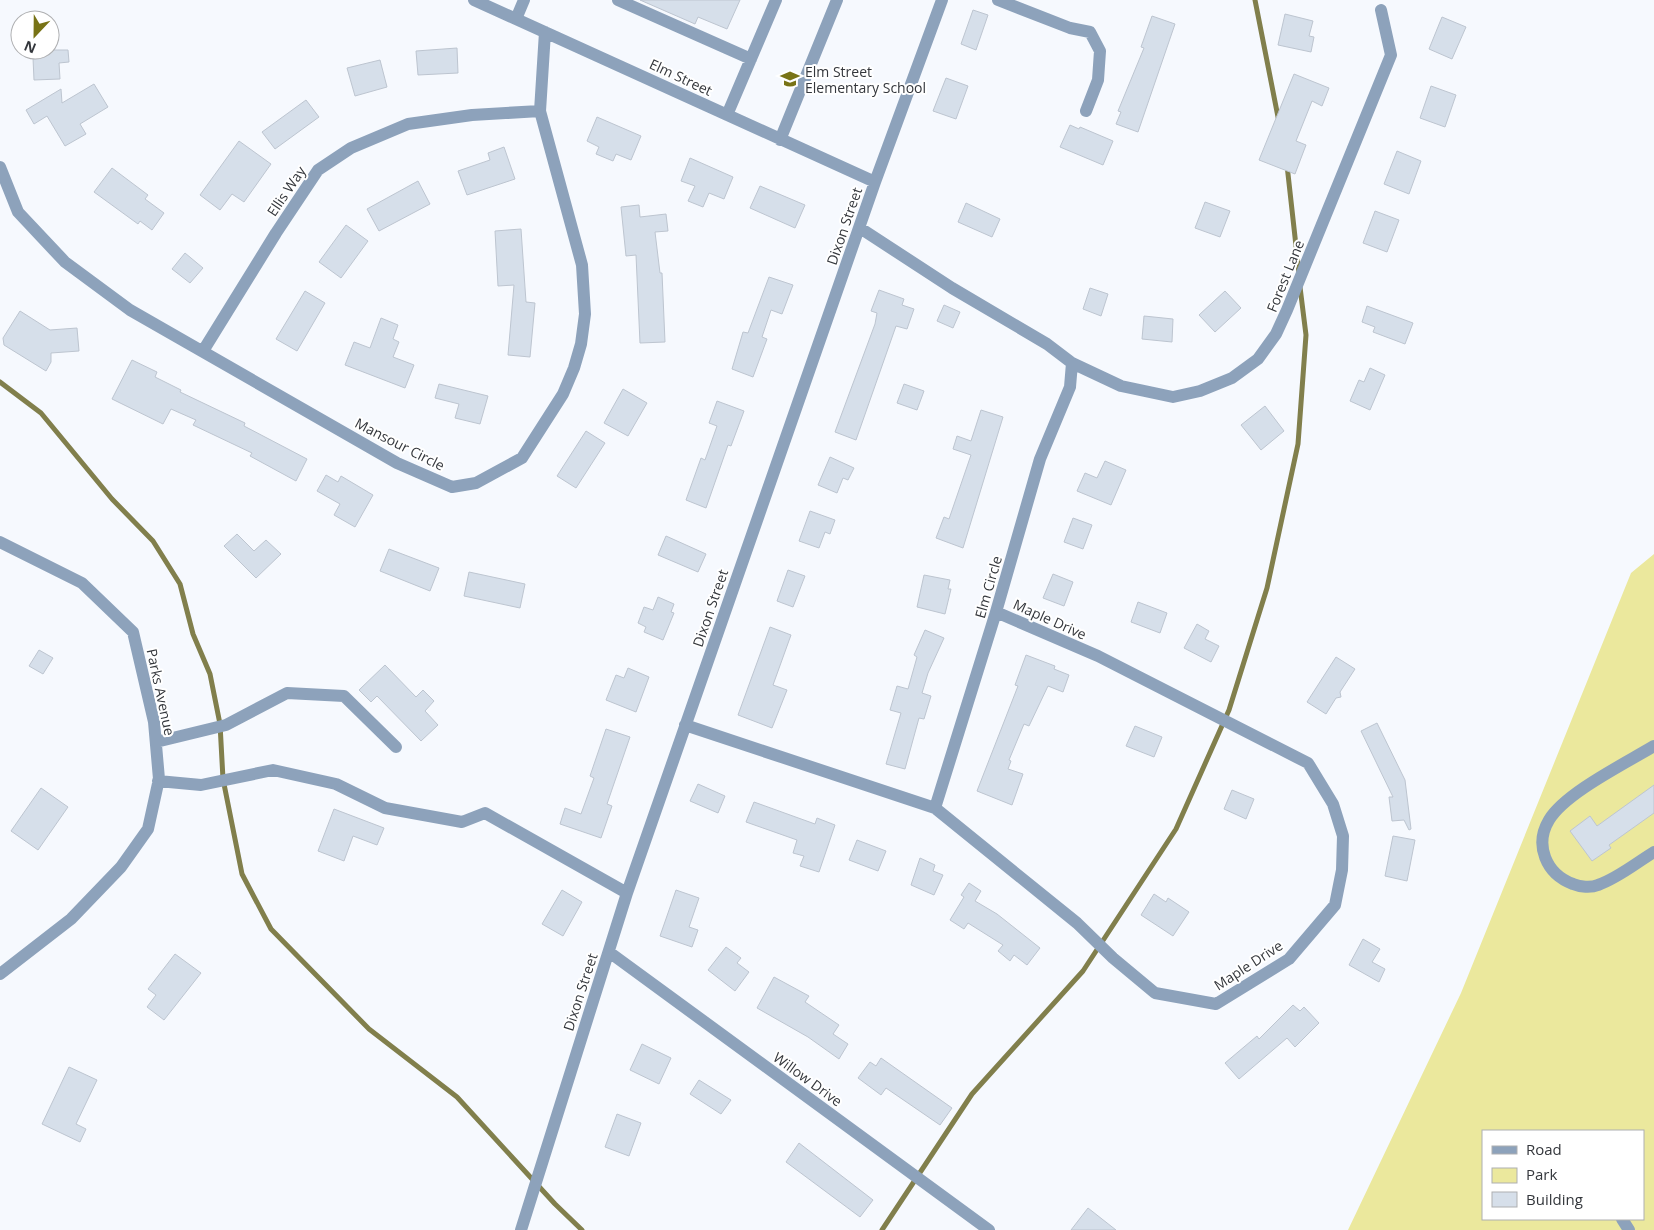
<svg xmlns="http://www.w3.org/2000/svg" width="1654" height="1230" viewBox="0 0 1654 1230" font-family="'Open Sans',sans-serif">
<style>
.green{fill:#ebe89d;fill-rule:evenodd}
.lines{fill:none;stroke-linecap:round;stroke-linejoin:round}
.stream{stroke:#817f4c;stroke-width:5}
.building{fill:#d6dfea;stroke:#bdc5d0}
.minor{stroke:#8da2bb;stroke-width:12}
.labels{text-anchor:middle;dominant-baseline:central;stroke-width:4;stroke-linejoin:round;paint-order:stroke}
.poi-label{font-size:14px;fill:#34373c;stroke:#fff;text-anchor:start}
.street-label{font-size:14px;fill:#34373c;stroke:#fff}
</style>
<rect width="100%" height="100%" fill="#f6f9fe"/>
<!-- green -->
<path class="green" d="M1654 554V1230H1348L1461 993 1631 573ZM1483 1131H1643V1219H1483Z"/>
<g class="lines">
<!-- stream -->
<path class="stream" d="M1255 0 1279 122
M1287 165 1299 273
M0 382 41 413 112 499 153 541 180 584 193 634 210 674 220 724 223 779 242 874 271 929 369 1029 457 1097 555 1204 582 1230
M882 1230 972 1094 1083 971 1176 829 1229 710 1267 588 1298 444 1306 335 1300 287"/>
</g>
<!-- building -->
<path class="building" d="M640 0H740L727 29 698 17 695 24Z
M973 10 988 15 976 50 961 44Z
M1285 14 1313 21 1309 36 1314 37 1311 52 1278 45Z
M1152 16 1175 24 1138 132 1116 124 1121 112 1118 111 1144 48 1141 47Z
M1442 17 1466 27 1452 59 1429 49Z
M457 48 458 73 418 75 416 51Z
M40 50H68L69 62 59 63 60 79 34 80 33 58 40 57Z
M380 60 387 87 355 96 347 68Z
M1294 74 1329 88 1322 106 1312 101 1296 141 1306 145 1295 174 1259 160Z
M946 78 968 86 956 119 933 111Z
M94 84 108 107 80 124 86 134 65 146 47 116 34 124 26 110 61 89 62 103Z
M1431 86 1456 95 1445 127 1420 118Z
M306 100 319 117 275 149 262 132Z
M597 117 641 136 631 160 616 154 613 161 596 154 599 147 587 141Z
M1070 125 1079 129 1080 127 1113 141 1103 165 1060 147Z
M239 141 271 164 244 202 232 194 220 210 200 195Z
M504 147 515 179 467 195 458 171 490 160 488 153Z
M1397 151 1421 161 1409 194 1384 184Z
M690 158 733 177 724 199 709 193 703 207 688 201 695 186 681 181Z
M112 168 148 195 145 199 164 213 152 230 140 221 138 224 94 192Z
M418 181 430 204 379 231 367 209Z
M760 186 805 205 795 228 750 208Z
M1205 202 1230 211 1220 237 1195 228Z
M966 203 1000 219 992 237 958 222Z
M639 205 640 217 666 214 668 231 655 232 660 273H662L665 342 640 343 636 255 626 256 621 207Z
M1375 211 1399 220 1387 252 1363 243Z
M346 225 368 241 341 278 319 262Z
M521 229 526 302 535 303 530 357 508 355 514 285 498 286 495 231Z
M185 253 203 268 190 283 172 269Z
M769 277 793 285 782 314 771 310 762 337 767 339 753 377 732 369 743 332 748 333Z
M1090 288 1108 294 1101 316 1083 309Z
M879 290 904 299 902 305 914 309 907 329 896 326 856 440 835 432 875 324 877 313 871 311Z
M305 291 325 303 297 351 276 339Z
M1225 291 1241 308 1215 332 1199 315Z
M944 305 960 312 953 328 937 321Z
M1367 306 1413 323 1405 344 1373 332 1375 327 1362 322Z
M20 311 50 330 77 328 79 351 51 353V362L46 371 4 345 3 338Z
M1144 316 1173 319 1172 342 1142 339Z
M381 318 398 325 393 339 399 342 393 357 414 365 405 388 345 365 354 342 370 348Z
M132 360 157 372 155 377 181 390 180 392 245 423 244 426 307 459 296 481 250 456 252 453 193 425 196 420 171 409 163 424 112 399Z
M1370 368 1385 375 1370 410 1350 401 1359 380 1364 382Z
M439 384 488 396 480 424 455 418 459 404 435 398Z
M904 384 924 391 917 410 897 403Z
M623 389 647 403 628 436 604 423Z
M717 401 744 411 731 446 728 445 706 508 686 500 701 458 705 460 717 426 709 423Z
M1265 406 1284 431 1261 450 1241 425Z
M981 410 1003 417 963 548 936 538 944 517 949 519 971 455 953 449 957 436 971 441Z
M586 431 605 443 576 488 557 476Z
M830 457 854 468 848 480 843 478 837 493 818 485Z
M1105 461 1126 470 1111 505 1077 491 1085 473 1097 478Z
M326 475 338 482 341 476 373 495 355 527 334 515 340 504 317 491Z
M810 511 835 520 830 534 825 532 819 548 799 541Z
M1073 518 1092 525 1083 549 1064 542Z
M237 534 254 551 266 540 281 554 256 578 224 546Z
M666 536 706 554 698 572 658 555Z
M389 549 439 568 430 591 380 571Z
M788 570 805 576 793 607 777 601Z
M469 572 525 584 520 608 464 596Z
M1053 574 1073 582 1064 606 1043 598Z
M924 575 950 580 948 589H951L945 614 917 607Z
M658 597 674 604 671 612 674 613 663 640 644 632 646 627 638 623 644 607 653 610Z
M1138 602 1167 613 1160 633 1131 622Z
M1197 624 1209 631 1205 639 1219 646 1211 662 1184 648Z
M770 627 791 635 773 685 787 690 772 728 738 715Z
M925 630 944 638 928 673 922 693 931 696 924 719 919 718 905 769 886 764 901 713 890 710 897 686 908 689 917 657 914 655Z
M39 650 53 658 43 674 29 666Z
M1026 655 1055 666 1054 669 1069 675 1063 692 1048 686 1029 726 1024 724 1009 760 1011 761 1008 769 1023 774 1012 805 977 791 1018 686 1015 685Z
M1336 657 1355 669 1340 692 1341 697 1336 698 1326 714 1307 702Z
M385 665 416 697 423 690 434 701 425 711 438 725 421 741 377 696 371 702 359 690Z
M628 668 649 677 636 712 606 700 616 675 624 678Z
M1377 723 1405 780 1411 829 1409 830 1404 820 1392 821 1389 797H1393L1361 731Z
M1135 726 1162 737 1154 757 1126 746Z
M606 729 630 737 607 804 612 806 601 838 560 824 565 808 581 814 594 778 590 776Z
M698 784 725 796 718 813 690 801Z
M1654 785V813L1609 845 1611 848 1592 861 1570 831 1590 816 1597 826Z
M41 788 68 807 38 850 11 831Z
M1232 790 1254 799 1246 819 1224 809Z
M754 802 815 824 817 818 835 825 819 872 800 866 804 856 793 853 797 840 746 822Z
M334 809 384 828 377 845 353 836 344 861 318 851Z
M1393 836 1415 840 1407 881 1385 876Z
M857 840 886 851 878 871 849 860Z
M920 858 935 865 933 871 943 875 934 895 911 885Z
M969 883 981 891 975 901 997 914 1040 948 1027 965 1014 955 1010 961 998 951 1003 945 968 923 964 929 950 920 964 897 961 895Z
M562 890 582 902 563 936 542 924Z
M676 890 699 898 689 927 698 930 692 947 660 936Z
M1154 894 1166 902 1168 898 1189 912 1173 936 1141 915Z
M1363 939 1380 949 1372 962 1385 969 1379 982 1349 965Z
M726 947 741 958 737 963 749 972 735 991 708 970Z
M175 954 201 973 164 1020 147 1007 156 995 148 989Z
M774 977 809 996 805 1002 839 1025 833 1034 848 1044 839 1059 808 1037 757 1008Z
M1293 1005 1300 1011 1304 1007 1319 1023 1295 1047 1287 1038 1239 1079 1225 1063 1257 1036 1259 1039Z
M642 1044 671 1058 659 1084 630 1070Z
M881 1058 952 1108 940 1125 886 1088 881 1095 858 1078 870 1062 876 1066Z
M69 1067 97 1080 76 1124 86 1129 80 1142 42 1124Z
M699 1080 731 1100 721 1114 690 1094Z
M617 1114 641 1123 629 1156 605 1147Z
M799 1143 873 1200 860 1217 786 1162Z
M1088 1208 1116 1230H1071Z"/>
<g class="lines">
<!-- minor -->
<path class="minor" d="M474 0 875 182
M618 0 751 59
M998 0 1070 28 1090 32 1100 51 1098 80 1086 111
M516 19 524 0
M727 115 776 0
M780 140 837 0
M0 167 18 212 65 262 130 310 397 463 452 487 476 483 522 458 563 394 574 368 581 344 585 314 582 265 540 111 545 32
M860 228 952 288 1047 344 1072 363 1070 387 1040 459 996 612 935 808
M203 351 276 233 318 170 351 148 408 124 472 115 540 111
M1072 363 1121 386 1173 397 1200 391 1232 378 1258 359 1276 334 1287 310 1391 55 1381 10
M0 542 82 583 133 632 154 722 159 779 148 829 121 867 71 919 0 974
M685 725 935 808 1077 923 1113 958 1155 993 1216 1004 1289 959 1335 905 1342 870 1343 836 1333 804 1308 763 1098 656 996 612
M156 742 226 725 287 693 344 696 396 747
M1654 746C1626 763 1565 793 1549 820 1534 845 1546 874 1573 884 1580 887 1591 888 1598 885 1618 878 1636 863 1654 852
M158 781 201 785 273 770 336 784 385 808 462 822 485 813 627 893
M609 952 989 1230
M1622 1219 1629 1230
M521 1230 627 893 875 182 942 0"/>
</g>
<!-- icons -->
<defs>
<g id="school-bare" transform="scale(1.5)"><path d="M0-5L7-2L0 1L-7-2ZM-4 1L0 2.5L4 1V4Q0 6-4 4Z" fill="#787316" stroke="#fff" stroke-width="2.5" paint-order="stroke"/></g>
</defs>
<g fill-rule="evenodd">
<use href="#school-bare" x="790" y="79"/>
</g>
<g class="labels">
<!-- poi labels -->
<g class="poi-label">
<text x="805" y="71">Elm Street<tspan x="805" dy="16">Elementary School</tspan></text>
</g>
<!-- street labels -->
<g class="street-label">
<text transform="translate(681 77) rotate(25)">Elm Street</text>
<text transform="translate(286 191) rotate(-56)">Ellis Way</text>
<text transform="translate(844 226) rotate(-71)">Dixon Street</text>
<text transform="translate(1285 276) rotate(-68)">Forest Lane</text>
<text transform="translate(400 444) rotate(27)">Mansour Circle</text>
<text transform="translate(988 587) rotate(-74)">Elm Circle</text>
<text transform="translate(710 608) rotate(-71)">Dixon Street</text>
<text transform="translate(1050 619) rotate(24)">Maple Drive</text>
<text transform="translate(161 692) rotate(78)">Parks Avenue</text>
<text transform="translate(1248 965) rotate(-33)">Maple Drive</text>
<text transform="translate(580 992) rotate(-72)">Dixon Street</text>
<text transform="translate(808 1079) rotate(36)">Willow Drive</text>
</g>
</g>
<!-- legend -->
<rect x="1482" y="1130" width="162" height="90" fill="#ffffff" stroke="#aeafb1"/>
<rect x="1492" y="1146" width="25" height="8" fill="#8da2bb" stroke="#aeafb1"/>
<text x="1526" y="1155" font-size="15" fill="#34373c">Road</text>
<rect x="1492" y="1168" width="25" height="15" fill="#ebe89d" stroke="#aeafb1"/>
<text x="1526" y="1180" font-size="15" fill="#34373c">Park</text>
<rect x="1492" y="1192" width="25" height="15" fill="#d6dfea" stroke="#aeafb1"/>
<text x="1526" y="1205" font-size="15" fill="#34373c">Building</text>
<!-- north arrow -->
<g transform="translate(35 35) rotate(202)"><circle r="24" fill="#ffffff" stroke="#aeafb1"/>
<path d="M0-4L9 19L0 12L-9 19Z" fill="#787316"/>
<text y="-8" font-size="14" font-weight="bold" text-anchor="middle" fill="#34373c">N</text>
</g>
</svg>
